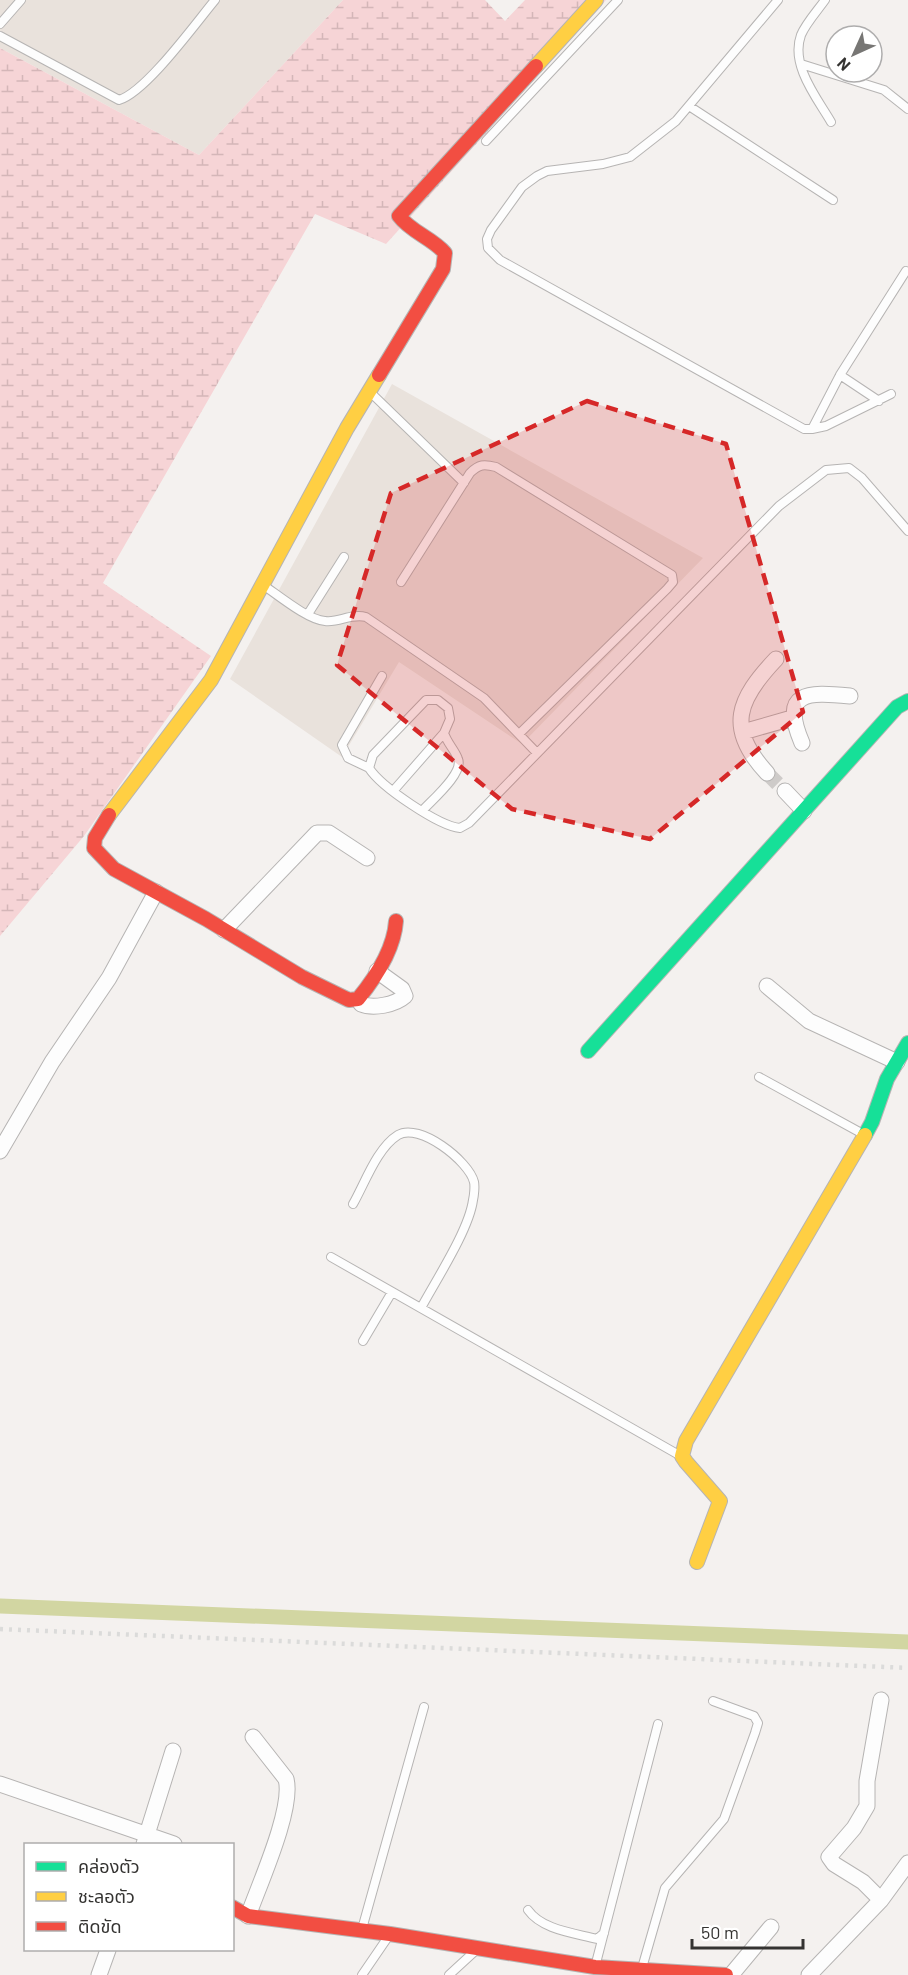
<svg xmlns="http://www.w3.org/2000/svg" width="908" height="1975" viewBox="0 0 908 1975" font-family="Barlow,'Noto Sans Thai',sans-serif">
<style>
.built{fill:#e9e2dc}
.wetland{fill:url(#wetland-marsh)}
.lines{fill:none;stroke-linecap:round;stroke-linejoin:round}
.canal{stroke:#d2d6a2;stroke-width:15}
.street-tunnel{stroke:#cecbc9;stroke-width:15;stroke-dasharray:15 8;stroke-linecap:butt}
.lane-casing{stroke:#b6b4b3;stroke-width:10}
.street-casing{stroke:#b6b4b3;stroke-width:17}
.fast-casing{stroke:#b6b4b3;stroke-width:16}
.slow-casing{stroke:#b6b4b3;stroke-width:16}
.jam-casing{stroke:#b6b4b3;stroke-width:16}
.lane{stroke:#fdfdfd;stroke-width:8}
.street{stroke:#fdfdfd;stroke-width:15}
.fast{stroke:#16e098;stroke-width:14}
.slow{stroke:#ffcf43;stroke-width:14}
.jam{stroke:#f24e42;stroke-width:14}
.rail{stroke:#dbdbda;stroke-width:4.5;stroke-dasharray:3 6;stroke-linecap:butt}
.marked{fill:#d62828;fill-opacity:0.2;stroke:#d62828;stroke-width:4.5;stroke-dasharray:12 8;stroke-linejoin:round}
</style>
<defs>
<pattern id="wetland-marsh" width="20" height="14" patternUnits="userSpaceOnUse" patternTransform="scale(1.5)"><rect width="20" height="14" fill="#f6d4d6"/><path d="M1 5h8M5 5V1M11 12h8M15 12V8" fill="none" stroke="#d4b6b8"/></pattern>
</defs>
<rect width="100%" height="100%" fill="#f4f1ef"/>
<!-- built -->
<path class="built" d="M0 0H343L199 155 0 48Z
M392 384 703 558 522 744 399 662 342 757 230 679Z"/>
<!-- wetland -->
<path class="wetland" d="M343 0H485L505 21 525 0H606L386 244 315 214 103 583 211 656 84 836 0 936V48L199 155Z"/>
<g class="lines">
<!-- canal -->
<path class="canal" d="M0 1606 908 1642"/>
<!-- street-tunnel -->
<path class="street-tunnel" d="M767 773 785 791"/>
<!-- lane casing -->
<g class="lane-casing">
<path id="lane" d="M778 0 676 121 630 157 603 164 547 171 537 176 522 187 491 230 487 239 488 248 500 260 804 429H812L840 375 906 271
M825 0C818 10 806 23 801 35 790 65 817 98 831 122
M0 24 21 0
M0 36 119 100C146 92 195 24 215 0
M801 64 884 90 908 109
M689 106 833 200
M486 141 618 0
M840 375 879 401
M370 392 464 483
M812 429 826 426 891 394
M401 582 470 473C479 464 484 464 496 467L672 575 673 582 667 589 519 734
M263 585C278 595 308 620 325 621 339 623 351 613 366 617L484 698 537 753
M308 614 344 557
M369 768 348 758 342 745 382 676
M394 790 444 733
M423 810C432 800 464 773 458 759 455 750 447 743 444 733L450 719 448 708 438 700H426L373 755 369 768C381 787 439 826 460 828L469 823 779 506 826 470 849 468 862 478 908 531
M759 1077 863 1134
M353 1204C365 1183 377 1148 398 1135 419 1122 469 1161 474 1182 475 1186 474 1196 473 1200 469 1230 436 1280 421 1308
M331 1257 679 1455
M363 1341 392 1292
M528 1910C542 1930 575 1933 597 1939L604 1933
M362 1929 424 1707
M595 1967 658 1724
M642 1968 665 1888 724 1819 755 1733 758 1723 754 1716 713 1701
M362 1975 388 1937
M449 1975 474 1952"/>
</g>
<!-- street casing -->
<g class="street-casing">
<path id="street" d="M743 732 792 718
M802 743C780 691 807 692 850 696
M767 773C725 728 738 699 776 659
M785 791 804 811
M224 930 317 833H329L367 858
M767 986 809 1021 897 1062
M358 999 361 1004C373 1009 395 1005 405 996L402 989 377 971
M0 1151 52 1062 109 978 156 892
M0 1784 174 1844
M144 1844 173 1751
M881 1900 863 1882 834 1864 829 1857 854 1828 867 1806V1781L881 1700
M248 1916C259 1885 294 1808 286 1779L253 1737
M99 1975 108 1950
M731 1975 771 1927
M809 1975 881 1900 908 1863"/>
</g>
<!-- fast casing -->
<g class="fast-casing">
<path id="fast" d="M588 1051 897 707 908 701
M865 1135 872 1122 887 1079 908 1043"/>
</g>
<!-- slow casing -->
<g class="slow-casing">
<path id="slow" d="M536 66 596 0
M109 815 211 680 347 428 379 375
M697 1562 720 1501 686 1462 682 1456 686 1441 865 1135"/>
</g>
<!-- jam casing -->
<g class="jam-casing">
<path id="jam" d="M379 375 443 269 445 253C432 238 411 232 399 216L536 66
M109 815 95 838 94 848 114 869 206 919 302 977 349 1000 358 999C376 977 394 950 396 921
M232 1907 248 1916 390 1934 595 1967 726 1975"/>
</g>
<!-- lane -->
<use href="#lane" class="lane"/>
<!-- street -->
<use href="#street" class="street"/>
<!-- fast -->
<use href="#fast" class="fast"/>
<!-- slow -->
<use href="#slow" class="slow"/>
<!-- jam -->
<use href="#jam" class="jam"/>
<!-- rail -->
<path class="rail" d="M0 1629 908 1668"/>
</g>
<!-- marked area -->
<path class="marked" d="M587 401 726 444 803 712 650 839 512 809 337 665 391 493Z"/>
<!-- legend -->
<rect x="24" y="1843" width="210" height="108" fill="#ffffff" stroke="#aeadad" stroke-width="1.5"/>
<rect x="36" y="1862" width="30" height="9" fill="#16e098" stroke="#aeadad" stroke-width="1.5"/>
<text x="78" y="1873" font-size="18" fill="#343331">คล่องตัว</text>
<rect x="36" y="1892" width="30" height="9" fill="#ffcf43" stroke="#aeadad" stroke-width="1.5"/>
<text x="78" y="1903" font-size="18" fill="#343331">ชะลอตัว</text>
<rect x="36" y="1922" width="30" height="9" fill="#f24e42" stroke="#aeadad" stroke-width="1.5"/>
<text x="78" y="1933" font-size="18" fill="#343331">ติดขัด</text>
<!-- north arrow -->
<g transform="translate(854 54) rotate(225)"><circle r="28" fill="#ffffff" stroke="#aeadad" stroke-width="1.5"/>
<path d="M0-4.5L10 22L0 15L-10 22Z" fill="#777674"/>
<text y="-9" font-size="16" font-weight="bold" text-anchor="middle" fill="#343331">N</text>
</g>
<!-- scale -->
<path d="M692 1939v9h111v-9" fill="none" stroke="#343331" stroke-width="3"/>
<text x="701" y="1939" font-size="18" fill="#343331" stroke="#ffffff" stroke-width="4.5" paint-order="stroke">50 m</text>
</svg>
